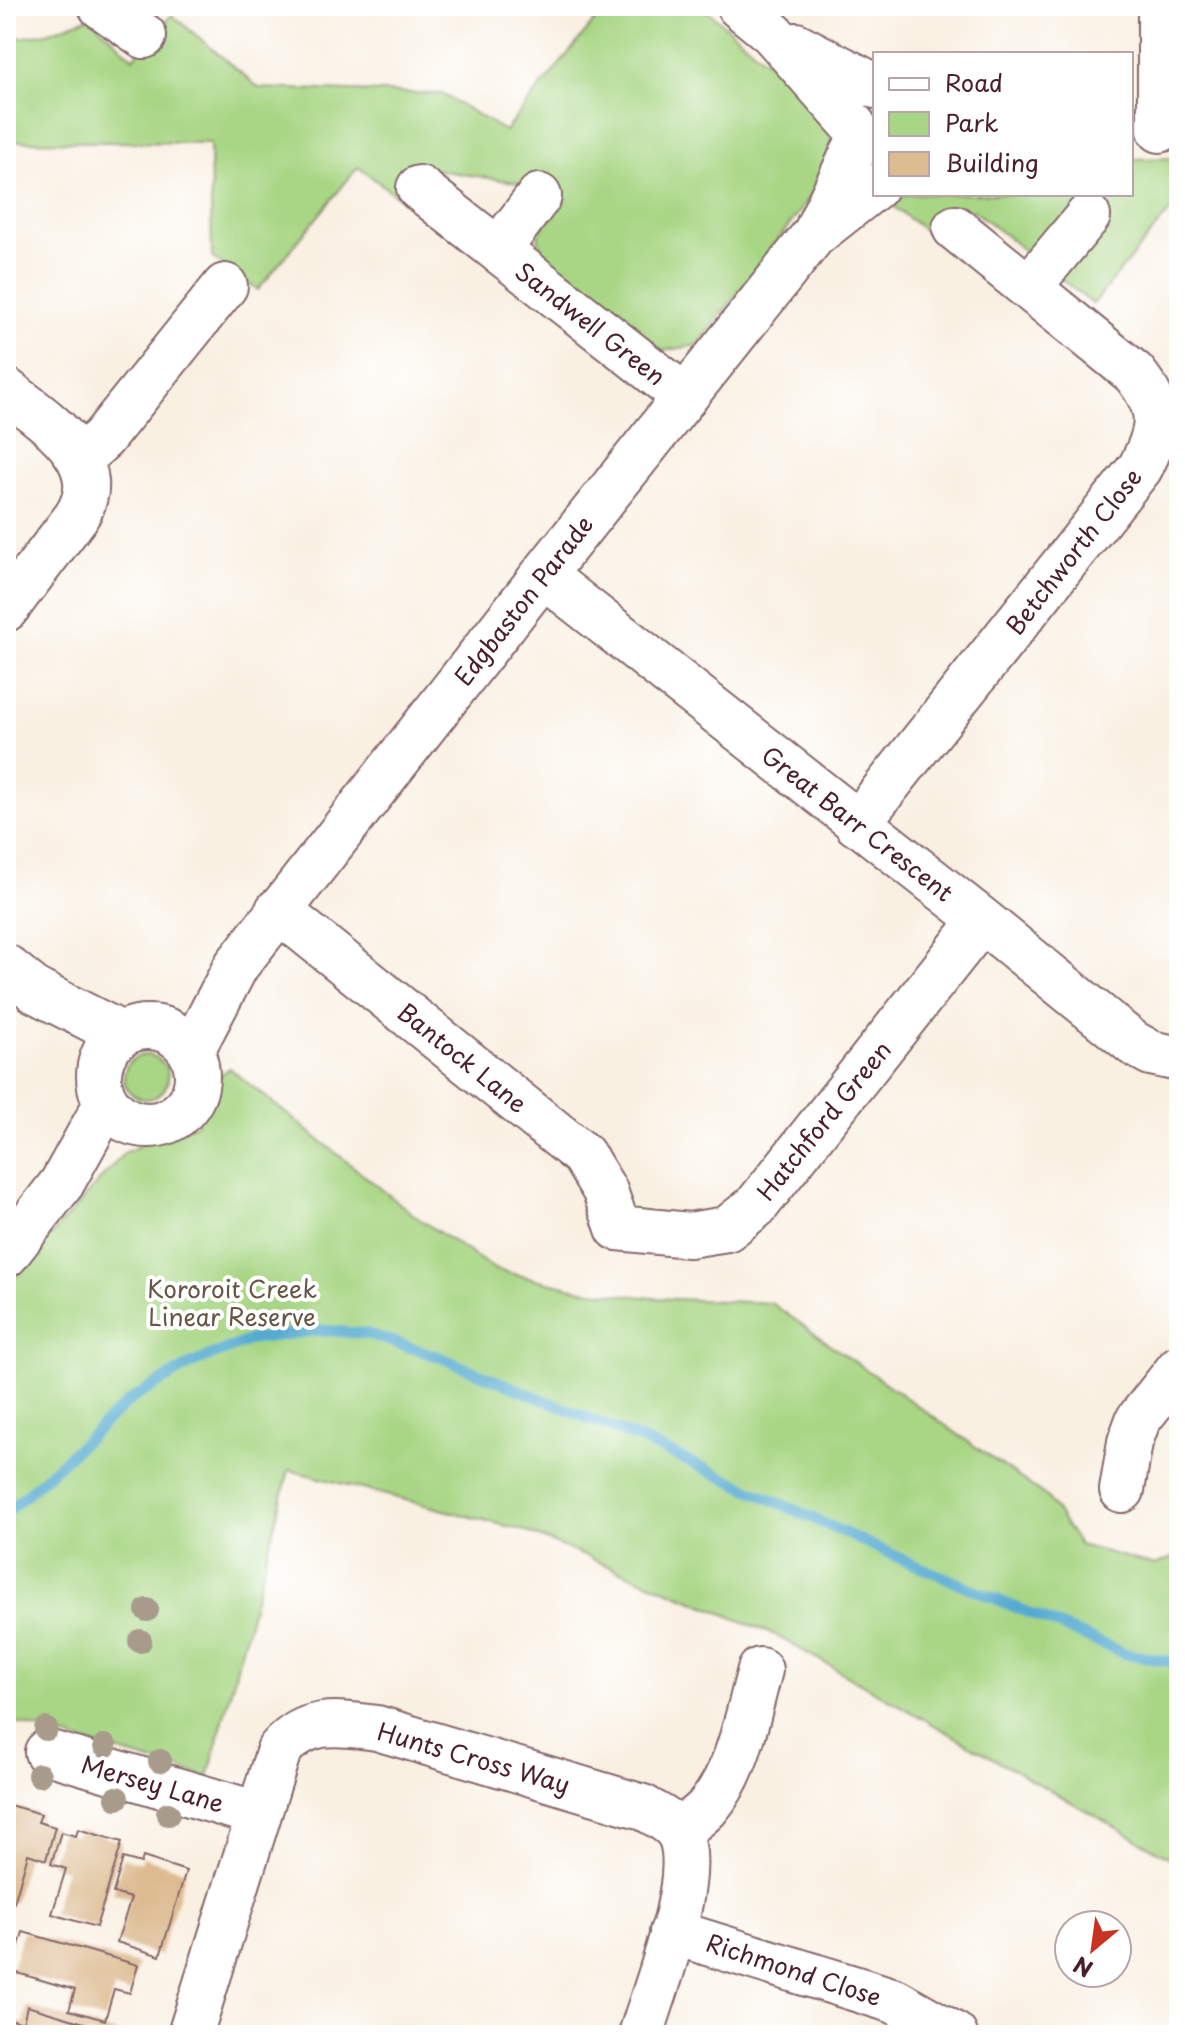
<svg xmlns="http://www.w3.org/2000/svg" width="1185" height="2041" viewBox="0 0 1185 2041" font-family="'Playpen Sans',sans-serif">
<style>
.green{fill:#a8d684;stroke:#797a58;stroke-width:2}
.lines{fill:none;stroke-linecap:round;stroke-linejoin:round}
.stream{stroke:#54aad0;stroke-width:11}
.building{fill:#ddbb91}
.minor-casing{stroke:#87686b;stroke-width:48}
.minor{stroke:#fff;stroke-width:44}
.tree{fill:#a89b8c}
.labels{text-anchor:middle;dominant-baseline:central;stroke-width:8;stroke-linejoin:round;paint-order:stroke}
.street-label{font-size:24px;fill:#4a1f2b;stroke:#fff}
.park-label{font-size:24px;fill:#665646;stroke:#fff}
</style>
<rect width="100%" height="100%" fill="#fff"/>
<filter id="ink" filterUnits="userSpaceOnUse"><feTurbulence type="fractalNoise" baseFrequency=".0125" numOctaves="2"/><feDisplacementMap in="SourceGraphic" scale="16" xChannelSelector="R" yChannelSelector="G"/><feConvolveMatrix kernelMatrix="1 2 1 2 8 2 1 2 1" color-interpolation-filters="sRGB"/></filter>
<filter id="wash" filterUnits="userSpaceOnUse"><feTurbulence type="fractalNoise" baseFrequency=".006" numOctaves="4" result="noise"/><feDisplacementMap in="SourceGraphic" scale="32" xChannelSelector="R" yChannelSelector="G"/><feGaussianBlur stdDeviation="1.8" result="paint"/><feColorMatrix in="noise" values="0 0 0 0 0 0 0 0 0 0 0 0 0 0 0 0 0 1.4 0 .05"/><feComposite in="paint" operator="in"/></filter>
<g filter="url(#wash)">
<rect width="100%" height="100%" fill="#f9f0e2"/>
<!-- green -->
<path class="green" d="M607 6H702L808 97 833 129 822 182 698 345 656 352 542 260 538 235 558 205 528 184 431 169 405 202 358 167 258 290 212 257 210 143 6 141V40L47 33 90 17 133 58 172 15 259 88 442 94 505 131Z
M1179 158V200L1093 304 973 210 933 237 890 204 908 194H1131V159Z
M124 1077a22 22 0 1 1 44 0a22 22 0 1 1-44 0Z
M229 1068 419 1219 496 1270 583 1290 652 1298 771 1303 1047 1497 1079 1545 1155 1565 1179 1555V1863L775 1635 522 1530 289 1470 208 1777 6 1720V1286L124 1153 160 1136 197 1124 211 1083Z"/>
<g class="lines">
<!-- stream -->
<path class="stream" d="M6 1513 130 1400 193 1363 252 1339 321 1330 368 1334 437 1356 646 1442 906 1561 1126 1654 1179 1663"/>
</g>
<g id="blocks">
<!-- building -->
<path class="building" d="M6 1804 41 1814 38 1822 55 1827 46 1860 28 1854 14 1903 6 1900Z
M78 1829 122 1842 96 1927 52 1914 66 1869 51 1864 61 1832 76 1836Z
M143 1857 186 1871 160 1956 117 1942 131 1898 113 1893 123 1858 141 1863Z
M23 1932 138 1965 130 1993 114 1989 105 2020 69 2010 75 1990 11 1971Z
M27 2006 121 2034V2035H6L7 2018 23 2023Z"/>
</g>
</g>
<g filter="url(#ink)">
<use href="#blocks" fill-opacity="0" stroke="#87686b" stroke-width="2"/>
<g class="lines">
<!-- minor casing -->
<g class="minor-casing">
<path id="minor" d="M101 6 144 36
M739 6 772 33 854 126
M1160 6V130
M796 45 875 86
M419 188 684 396
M818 227 857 144
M498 250 539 196
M1029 287 1088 216
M6 390C44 420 112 461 76 517L6 609
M81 458 103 438 225 286
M543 575 982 920 1133 1043 1151 1053 1179 1059
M857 824 1140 468C1161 428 1163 409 1134 373L955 228
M278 910 583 1155 605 1191 618 1228 689 1235 727 1229 756 1206 982 920
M6 967 36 991 121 1034
M99 1076a49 49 0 1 1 98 0a49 49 0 1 1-98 0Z
M191 1052 236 966 543 575 813 236 875 187
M6 1255 62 1183 106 1104
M1122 1490 1130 1442 1138 1420 1179 1368
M47 1752 258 1814
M678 1832C687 1824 699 1817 707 1808 739 1771 747 1716 760 1670
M672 1932 895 2001 955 2035
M190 2035 279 1750C307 1717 338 1723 377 1728L643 1807C654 1814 670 1820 678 1832 702 1871 654 1991 641 2035"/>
</g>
<!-- minor -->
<use href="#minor" class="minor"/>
</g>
<!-- trees -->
<g class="tree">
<circle cx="147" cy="1610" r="12"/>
<circle cx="140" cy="1641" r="12"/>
<circle cx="46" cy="1729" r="12"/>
<circle cx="105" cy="1746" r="12"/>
<circle cx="160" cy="1761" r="12"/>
<circle cx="39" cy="1775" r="12"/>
<circle cx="117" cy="1798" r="12"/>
<circle cx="168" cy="1814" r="12"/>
</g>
</g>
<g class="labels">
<!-- street labels -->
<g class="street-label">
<text transform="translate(591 323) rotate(38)">Sandwell Green</text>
<text transform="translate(1073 551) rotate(-52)">Betchworth Close</text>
<text transform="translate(523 600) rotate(-52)">Edgbaston Parade</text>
<text transform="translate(858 823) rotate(38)">Great Barr Crescent</text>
<text transform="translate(463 1057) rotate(39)">Bantock Lane</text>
<text transform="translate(823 1120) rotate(-51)">Hatchford Green</text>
<text transform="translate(474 1757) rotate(16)">Hunts Cross Way</text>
<text transform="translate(153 1783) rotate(16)">Mersey Lane</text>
<text transform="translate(794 1969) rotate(18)">Richmond Close</text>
</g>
<!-- park labels -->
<g class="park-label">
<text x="232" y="1288">Kororoit Creek<tspan x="232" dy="28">Linear Reserve</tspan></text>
</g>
</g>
<!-- margin -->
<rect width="1185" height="2041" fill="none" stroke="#fff" stroke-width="32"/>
<!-- legend -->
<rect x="873" y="52" width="260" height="144" fill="#ffffff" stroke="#b7a5aa" stroke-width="2"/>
<rect x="889" y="78" width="40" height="12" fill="#ffffff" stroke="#b7a5aa" stroke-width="2"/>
<text x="945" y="92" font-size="24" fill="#4a1f2b">Road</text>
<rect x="889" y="112" width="40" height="24" fill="#a8d684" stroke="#b7a5aa" stroke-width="2"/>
<text x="945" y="132" font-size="24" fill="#4a1f2b">Park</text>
<rect x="889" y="152" width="40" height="24" fill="#ddbb91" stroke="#b7a5aa" stroke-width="2"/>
<text x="945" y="172" font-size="24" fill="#4a1f2b">Building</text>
<!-- north arrow -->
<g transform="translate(1093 1949) rotate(209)"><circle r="38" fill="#ffffff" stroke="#b7a5aa" stroke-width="2"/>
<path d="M0-6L14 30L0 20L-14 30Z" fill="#c8321e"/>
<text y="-12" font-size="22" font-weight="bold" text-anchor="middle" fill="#4a1f2b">N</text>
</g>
</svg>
